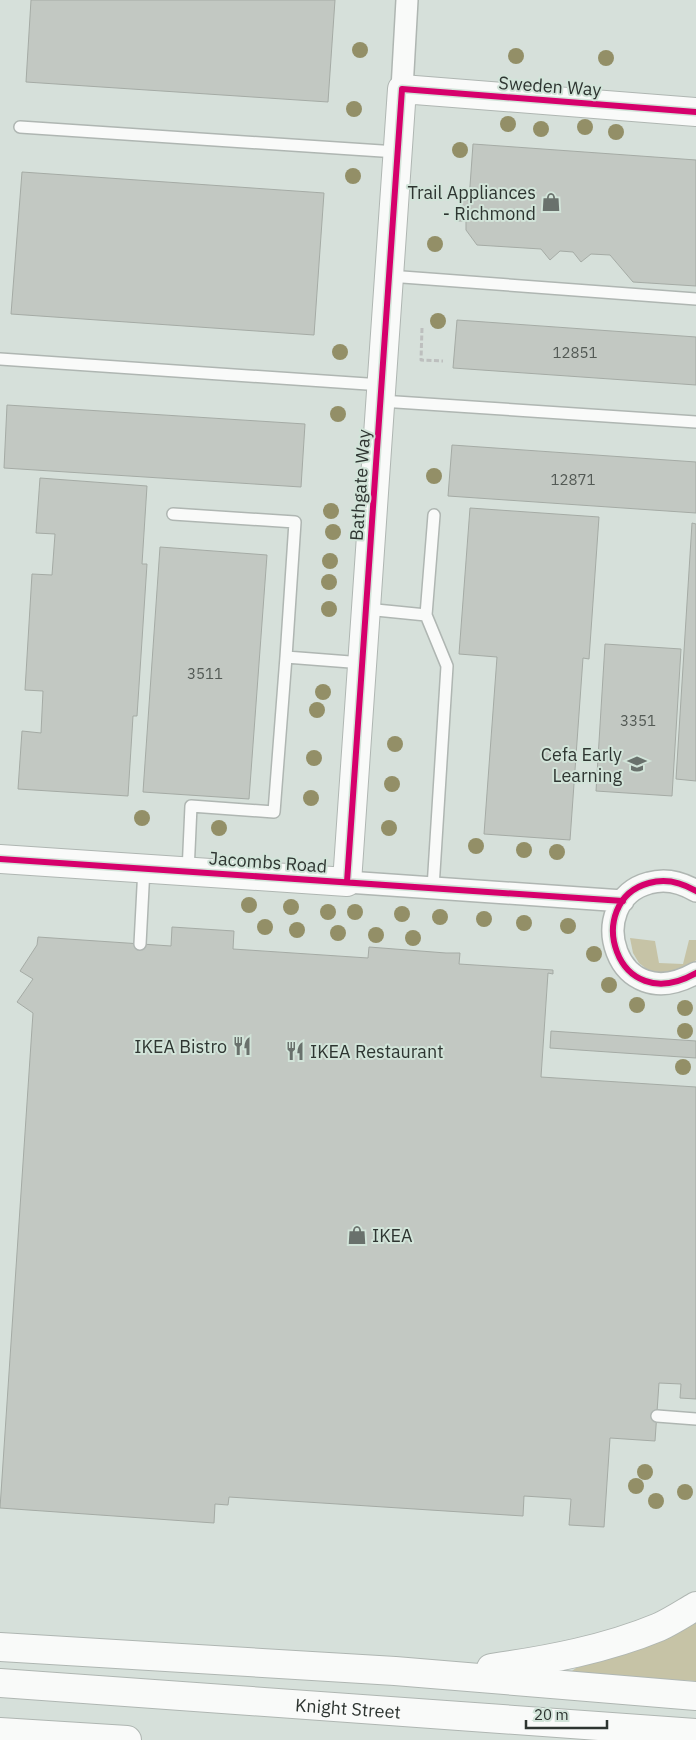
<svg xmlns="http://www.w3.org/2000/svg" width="696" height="1740" viewBox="0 0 696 1740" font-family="'IBM Plex Sans',sans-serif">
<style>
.green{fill:#c6c3a6}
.building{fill:#c2c8c2;stroke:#a5aba5}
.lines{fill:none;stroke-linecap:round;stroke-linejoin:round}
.lane-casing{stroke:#afb6b2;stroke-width:14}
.street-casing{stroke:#afb6b2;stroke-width:24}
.secondary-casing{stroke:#afb6b2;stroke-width:30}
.highway-casing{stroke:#afb6b2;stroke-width:30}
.path{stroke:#bdbfbe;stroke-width:3;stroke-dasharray:5 2.5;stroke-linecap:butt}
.lane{stroke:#f9faf9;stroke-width:11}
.street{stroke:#f9faf9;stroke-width:21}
.secondary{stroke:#f9faf9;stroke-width:28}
.highway{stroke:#f9faf9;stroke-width:28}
.cycleway-casing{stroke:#d2e4d9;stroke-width:9}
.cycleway{stroke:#d6006c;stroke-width:6}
.tree{fill:#938f67}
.labels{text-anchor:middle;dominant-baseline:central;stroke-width:4;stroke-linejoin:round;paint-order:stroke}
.number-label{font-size:15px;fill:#535a55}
.street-label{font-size:18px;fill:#2e3531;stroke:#d2e4d9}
.poi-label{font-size:18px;fill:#2e3531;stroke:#d2e4d9;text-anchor:end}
</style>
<rect width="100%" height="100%" fill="#d6e0da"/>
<!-- green -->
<path class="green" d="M630 938 655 941 659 963 683 964 689 940H696V960L691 966 658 974 648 970 639 963 633 953Z
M696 1620V1681L575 1674 572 1671 576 1668 611 1657Z"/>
<!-- building -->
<path class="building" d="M31 0H335L328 102 26 82Z
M473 144 696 160V286L633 282 610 255 591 254 581 262 573 252 560 251 550 260 541 249 477 245 466 230V221H458L460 199 469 200Z
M22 172 324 193 314 335 11 314Z
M457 320 696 337V385L453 368Z
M7 405 305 424 301 487 4 468Z
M452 445 696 462V513L448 496Z
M40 478 147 486 142 564H147L137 716H133L128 796 18 789 22 731 41 733 43 691 25 690 32 574 52 575 55 534 36 533Z
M470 508 599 517 589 659 583 658 570 840 484 834 497 657 459 654Z
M692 523 696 524V781L676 779Z
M160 547 267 555 249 799 143 792Z
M605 644 681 649 672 796 596 791Z
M172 927 234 931 233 949 368 958 369 947 446 953H460L459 964 553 970V974L548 973 541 1077 696 1087V1399L680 1398 681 1384 659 1383 655 1441 610 1438 604 1527 569 1525 571 1499 524 1496 523 1516 229 1497 228 1505 215 1504 214 1523 0 1508 33 1013 17 1002 33 979 20 971 37 945 38 937 171 946Z
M551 1031 696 1041V1058L550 1048Z"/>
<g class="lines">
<!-- lane casing -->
<g class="lane-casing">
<path id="lane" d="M20 127 397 152
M389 276 696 299
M0 359 382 385
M381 401 696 422
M173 514 295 522 286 657 363 663
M366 609 426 615
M188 872 191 806 274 812 286 657
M433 888 447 666 426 615 434 515
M140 944 144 868
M657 1416 696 1419"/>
</g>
<!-- street casing -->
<g class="street-casing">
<path id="street" d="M402 89 407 0
M347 882 623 901
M696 891C681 882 666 878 649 883 582 901 615 1019 696 973"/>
</g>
<!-- secondary casing -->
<g class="secondary-casing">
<path id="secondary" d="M0 859 347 882 402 89 696 112"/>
</g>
<!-- highway casing -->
<g class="highway-casing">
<g id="highway">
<path d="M0 1647 395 1671 696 1696"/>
<path d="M491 1668C548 1660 606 1649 659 1627 672 1621 684 1613 696 1606"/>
<path id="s1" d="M0 1683 696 1733"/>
<path d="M0 1732 127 1740"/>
</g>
</g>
<!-- path -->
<path class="path" d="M422 328 421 360 443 361"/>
<!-- lane -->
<use href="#lane" class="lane"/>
<!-- street -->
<use href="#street" class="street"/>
<!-- secondary -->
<use href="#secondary" class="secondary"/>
<!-- highway -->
<use href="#highway" class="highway"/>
<!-- cycleway casing -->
<g class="cycleway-casing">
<path id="cycleway" d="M0 859 623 901
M347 882 402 89 696 112
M696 891C681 882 666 878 649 883 582 901 615 1019 696 973"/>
</g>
<!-- cycleway -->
<use href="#cycleway" class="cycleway"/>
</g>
<!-- trees -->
<g class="tree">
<circle cx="360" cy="50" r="8"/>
<circle cx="516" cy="56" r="8"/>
<circle cx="606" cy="58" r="8"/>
<circle cx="354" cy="109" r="8"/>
<circle cx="508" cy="124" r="8"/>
<circle cx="585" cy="127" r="8"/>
<circle cx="541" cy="129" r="8"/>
<circle cx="616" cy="132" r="8"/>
<circle cx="460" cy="150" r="8"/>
<circle cx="353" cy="176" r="8"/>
<circle cx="435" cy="244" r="8"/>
<circle cx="438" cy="321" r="8"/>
<circle cx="340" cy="352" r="8"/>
<circle cx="338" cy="414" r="8"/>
<circle cx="434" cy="476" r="8"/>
<circle cx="331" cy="511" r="8"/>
<circle cx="333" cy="532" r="8"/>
<circle cx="330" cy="561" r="8"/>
<circle cx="329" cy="582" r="8"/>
<circle cx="329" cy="609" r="8"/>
<circle cx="323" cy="692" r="8"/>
<circle cx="317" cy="710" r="8"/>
<circle cx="395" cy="744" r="8"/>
<circle cx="314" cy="758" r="8"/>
<circle cx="392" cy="784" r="8"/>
<circle cx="311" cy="798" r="8"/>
<circle cx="142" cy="818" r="8"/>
<circle cx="219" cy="828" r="8"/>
<circle cx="389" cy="828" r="8"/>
<circle cx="476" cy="846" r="8"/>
<circle cx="524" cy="850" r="8"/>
<circle cx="557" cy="852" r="8"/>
<circle cx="249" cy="905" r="8"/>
<circle cx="291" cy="907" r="8"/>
<circle cx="328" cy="912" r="8"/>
<circle cx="355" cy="912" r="8"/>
<circle cx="402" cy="914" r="8"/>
<circle cx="440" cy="917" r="8"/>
<circle cx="484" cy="919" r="8"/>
<circle cx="524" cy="923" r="8"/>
<circle cx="568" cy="926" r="8"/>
<circle cx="265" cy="927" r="8"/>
<circle cx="297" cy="930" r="8"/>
<circle cx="338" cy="933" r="8"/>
<circle cx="376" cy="935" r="8"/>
<circle cx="413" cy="938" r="8"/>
<circle cx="594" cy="954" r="8"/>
<circle cx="609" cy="985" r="8"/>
<circle cx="637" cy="1005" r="8"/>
<circle cx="685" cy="1008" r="8"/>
<circle cx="685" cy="1031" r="8"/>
<circle cx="683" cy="1067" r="8"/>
<circle cx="645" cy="1472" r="8"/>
<circle cx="636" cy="1486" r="8"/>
<circle cx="685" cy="1492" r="8"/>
<circle cx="656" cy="1501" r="8"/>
</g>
<!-- icons -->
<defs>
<g id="shop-bare" transform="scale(1.5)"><path d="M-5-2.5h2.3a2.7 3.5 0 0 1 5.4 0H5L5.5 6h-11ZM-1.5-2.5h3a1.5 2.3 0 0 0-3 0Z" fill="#69716c" stroke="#d2e4d9" stroke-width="2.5" paint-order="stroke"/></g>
<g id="school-bare" transform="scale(1.5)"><path d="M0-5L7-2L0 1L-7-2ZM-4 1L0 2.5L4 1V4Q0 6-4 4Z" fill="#69716c" stroke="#d2e4d9" stroke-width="2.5" paint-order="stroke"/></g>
<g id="restaurant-bare" transform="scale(1.5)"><path d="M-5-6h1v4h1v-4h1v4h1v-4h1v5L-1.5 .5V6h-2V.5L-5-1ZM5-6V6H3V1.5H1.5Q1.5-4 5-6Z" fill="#69716c" stroke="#d2e4d9" stroke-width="2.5" paint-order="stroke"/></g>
</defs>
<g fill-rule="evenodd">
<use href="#shop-bare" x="551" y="202"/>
<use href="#school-bare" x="637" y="764"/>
<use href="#restaurant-bare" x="242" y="1046"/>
<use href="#restaurant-bare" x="295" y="1051"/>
<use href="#shop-bare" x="357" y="1235"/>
</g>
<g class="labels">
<!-- number labels -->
<g class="number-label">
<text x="575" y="352">12851</text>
<text x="573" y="479">12871</text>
<text x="205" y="673">3511</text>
<text x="638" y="720">3351</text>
</g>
<!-- street labels -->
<g class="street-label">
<text transform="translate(550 86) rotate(4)">Sweden Way</text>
<text transform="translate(360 485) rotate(-86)">Bathgate Way</text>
<text transform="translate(268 862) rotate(4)">Jacombs Road</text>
<text stroke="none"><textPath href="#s1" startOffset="349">Knight Street</textPath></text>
</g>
<!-- poi labels -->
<g class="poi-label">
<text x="536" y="192">Trail Appliances<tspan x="536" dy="21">- Richmond</tspan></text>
<text x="622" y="754">Cefa Early<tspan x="622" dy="21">Learning</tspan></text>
<text x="227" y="1046">IKEA Bistro</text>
<text x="310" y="1051" text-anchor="start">IKEA Restaurant</text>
<text x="372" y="1235" text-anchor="start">IKEA</text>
</g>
</g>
<!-- scale -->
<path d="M526 1720v8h81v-8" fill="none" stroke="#2e3531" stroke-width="2.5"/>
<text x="534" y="1720" font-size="15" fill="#2e3531" stroke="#d2e4d9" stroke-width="4" paint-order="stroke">20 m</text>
</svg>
